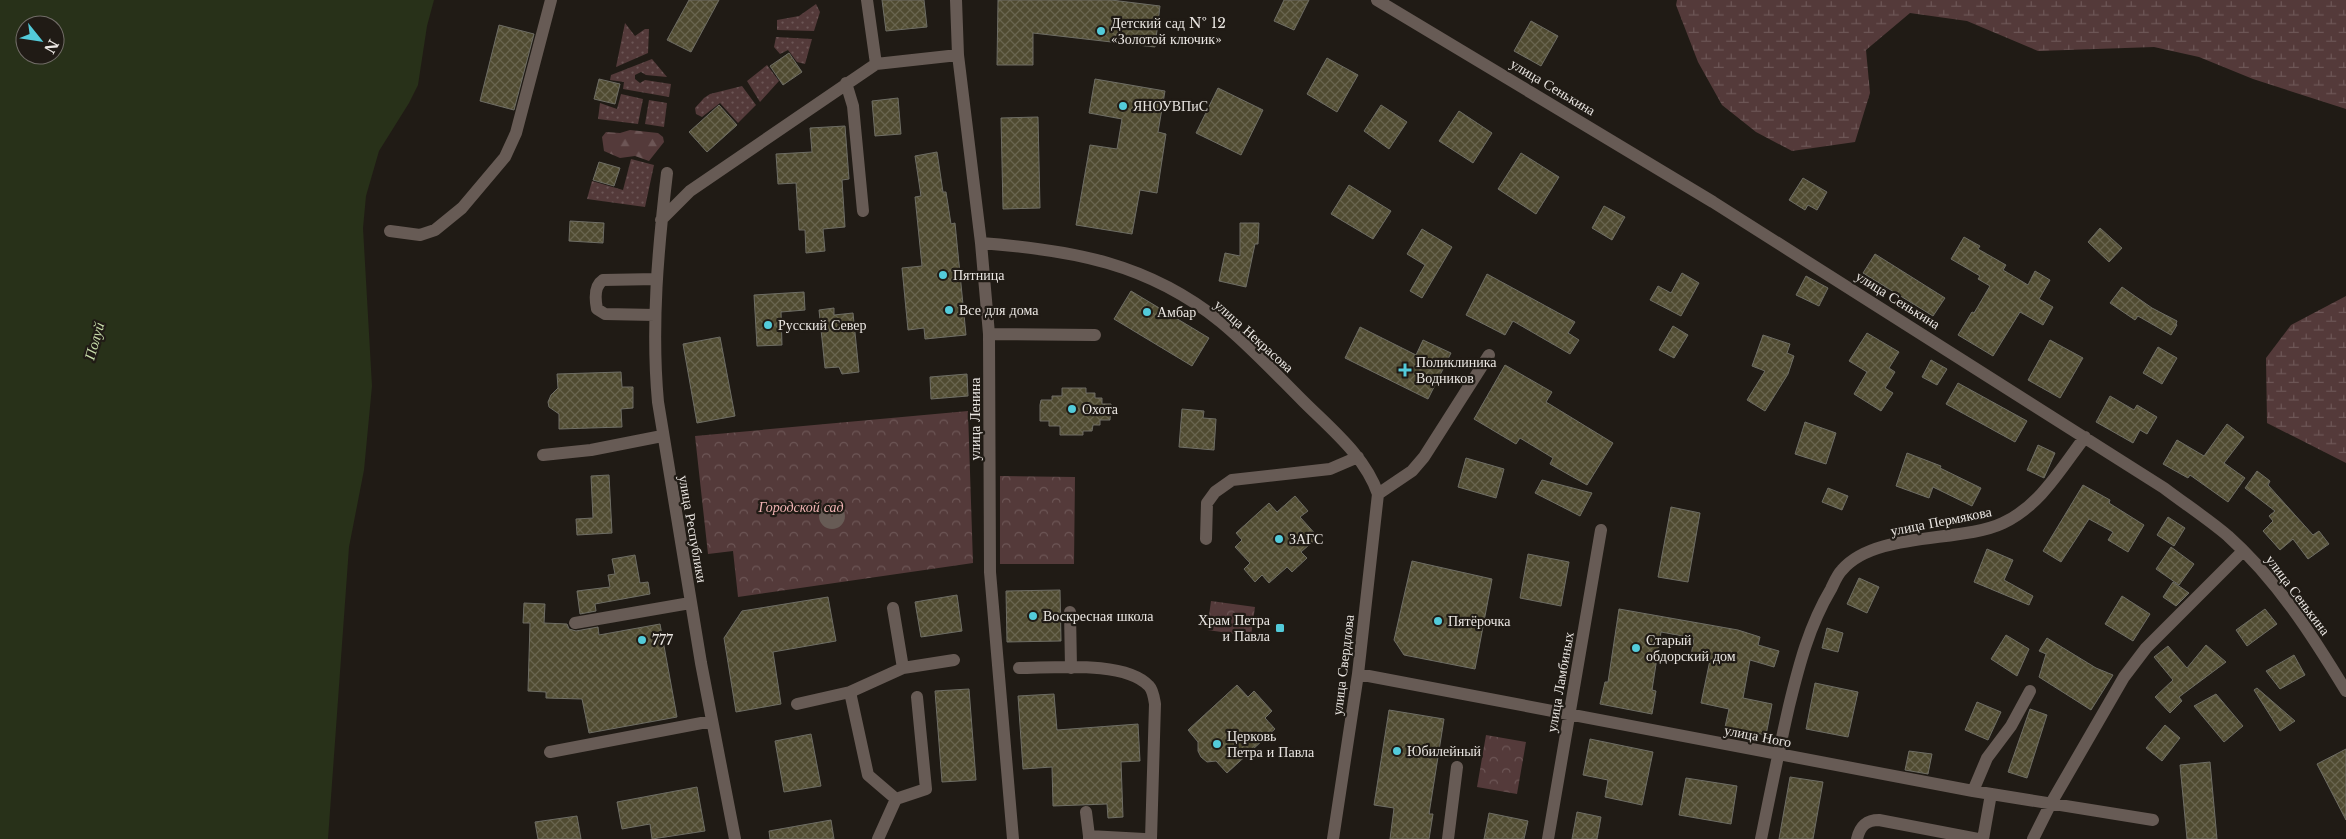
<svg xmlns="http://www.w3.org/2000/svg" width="2346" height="839" viewBox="0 0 2346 839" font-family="'Libre Baskerville',serif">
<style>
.grass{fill:url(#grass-dots)}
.forest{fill:url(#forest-firs)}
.wetland{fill:url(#wetland-marsh)}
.park{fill:url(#park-crowns)}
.water{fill:#283119;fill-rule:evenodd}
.building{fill:url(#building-cross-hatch);stroke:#6e6d64}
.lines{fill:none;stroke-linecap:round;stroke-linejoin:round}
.minor{stroke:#675b55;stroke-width:12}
.poi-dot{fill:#53cbda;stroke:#201b15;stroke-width:2}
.labels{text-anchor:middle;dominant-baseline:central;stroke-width:4.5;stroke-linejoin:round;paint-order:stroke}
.poi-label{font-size:14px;fill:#eae6e2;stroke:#201b15;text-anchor:start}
.street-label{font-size:14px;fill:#eae6e2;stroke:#201b15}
.park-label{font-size:14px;font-style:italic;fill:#efb2b2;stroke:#201b15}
.water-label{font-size:15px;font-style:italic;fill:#c7dcaa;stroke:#201b15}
</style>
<defs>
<pattern id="grass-dots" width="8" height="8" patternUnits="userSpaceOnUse" patternTransform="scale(1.25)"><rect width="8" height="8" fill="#543a3a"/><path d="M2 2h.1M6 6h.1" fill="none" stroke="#6d5656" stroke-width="1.8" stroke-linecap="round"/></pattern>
<pattern id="forest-firs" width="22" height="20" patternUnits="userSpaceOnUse" patternTransform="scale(1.25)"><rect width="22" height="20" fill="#543a3a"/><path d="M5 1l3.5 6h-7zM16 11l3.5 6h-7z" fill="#6d5656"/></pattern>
<pattern id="wetland-marsh" width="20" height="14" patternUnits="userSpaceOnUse" patternTransform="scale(1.25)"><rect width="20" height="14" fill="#543a3a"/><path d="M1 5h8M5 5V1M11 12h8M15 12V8" fill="none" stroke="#6d5656"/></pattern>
<pattern id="park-crowns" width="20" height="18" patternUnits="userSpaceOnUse" patternTransform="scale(1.25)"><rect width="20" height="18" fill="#543a3a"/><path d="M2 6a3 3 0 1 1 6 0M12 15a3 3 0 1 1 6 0" fill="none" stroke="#6d5656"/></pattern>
<pattern id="building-cross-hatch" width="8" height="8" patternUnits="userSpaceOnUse" patternTransform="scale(1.25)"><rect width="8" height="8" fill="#504b31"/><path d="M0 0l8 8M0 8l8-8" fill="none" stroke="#69654f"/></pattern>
</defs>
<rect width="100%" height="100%" fill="#201b15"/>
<!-- grass -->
<path class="grass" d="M816 4 820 12 814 31 777 30V20L799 16Z
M625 23 635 36 645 29H649L648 53 616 67Z
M776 37 812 39 805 64 797 62 788 50 780 54 774 47Z
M652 59 667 77 646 75 641 72 635 75V79L640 83 645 80 671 84 669 97 623 89 624 82 610 80 611 75Z
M767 65 779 81 760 102 747 81Z
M742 86 756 105 738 123 720 103 702 117 696 114 695 108 704 98 710 94Z
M621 94 643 99 638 124 598 119 600 103 617 109Z
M649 100 667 103 664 127 645 124Z
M631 159 654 165 645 207 587 199 592 181 623 190Z"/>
<!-- forest -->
<path class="forest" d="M630 130 658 133 663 137 664 142 649 161 635 156 620 158 604 151 602 137 606 132 620 133Z"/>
<!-- wetland -->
<path class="wetland" d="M1677 0H2346V109L2253 79 2199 57 2154 47 2038 51 1967 21 1910 13 1866 50 1870 93 1855 142 1792 151 1756 132 1722 105 1698 62 1676 5Z
M2346 296V463L2267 423 2266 358 2291 325Z"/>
<!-- park -->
<path class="park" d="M968 411 973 563 738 597 733 551 708 554 695 436Z
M1000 476 1075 477 1074 564H1000Z
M1211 601 1255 607 1251 636 1207 630Z
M1486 735 1526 742 1517 794 1477 787Z"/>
<!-- water -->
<path class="water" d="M0 0H434L427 26 418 85 409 103 379 151 366 196 363 228 372 386 364 470 349 547 328 839H0ZM25 25H55V55H25Z"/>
<!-- building -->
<path class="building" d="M689 0H719L691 52 667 40Z
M882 0H924L927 27 886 31Z
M998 0H1111L1160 6 1155 47 1033 33V65H997Z
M1284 0H1309L1294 30 1274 21Z
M1531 21 1558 36 1541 66 1514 51Z
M499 25 534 34 514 110 480 101Z
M789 53 802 72 783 85 770 66Z
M1327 58 1358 75 1337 112 1307 94Z
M599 79 620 84 615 104 594 99Z
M1095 79 1165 91 1158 132 1166 134 1157 193 1140 190 1132 234 1076 225 1090 145 1117 149 1122 119 1089 113Z
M1218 88 1263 110 1241 155 1196 133Z
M898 98 901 134 875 136 872 101Z
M719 105 737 125 707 152 689 132Z
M1381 105 1407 122 1389 149 1364 131Z
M1459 111 1492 133 1473 163 1439 141Z
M1038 117 1040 208 1003 209 1001 118Z
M845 126 849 179 842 180 845 227 823 229 825 251 806 253 805 230H799L796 183 778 184 776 154 812 152 810 128Z
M937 152 943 192H946L951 224 955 223 966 335 925 339 924 328 908 330 902 268 922 266 915 197 921 196 915 156Z
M1521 153 1559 177 1536 214 1498 189Z
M599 162 620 168 614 186 593 180Z
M1803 178 1827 192 1817 210 1808 205 1805 210 1789 200Z
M1349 185 1391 211 1373 239 1331 214Z
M1604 206 1625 217 1612 240 1592 228Z
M570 221 604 223 603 243 569 241Z
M1240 223H1259L1258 244H1255L1246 287 1219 281 1225 253 1240 256Z
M2100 228 2122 248 2109 262 2088 242Z
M1422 229 1452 247 1422 298 1410 291 1425 265 1407 254Z
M1964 237 1980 246 1978 249 2006 265 2003 270 2028 285 2035 271 2050 280 2039 299 2053 307 2043 325 2020 312 1993 356 1958 335 1972 312 1974 313 1990 286 1978 279 1980 276 1951 259Z
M1875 254 1945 298 1933 316 1863 273Z
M1682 273 1699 283 1681 316 1650 300 1658 286 1671 293Z
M1487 274 1575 322 1568 333 1579 340 1570 354 1513 321 1505 335 1466 315Z
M1806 276 1828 288 1819 306 1796 295Z
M2122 287 2152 308 2177 321 2176 324 2177 325 2171 335 2138 316 2135 320 2110 303Z
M1131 291 1209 338 1192 366 1114 319Z
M804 292 805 310 781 312 782 345 757 346 754 295Z
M834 308V315L853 313 859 372 842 374 839 367 825 368 819 310Z
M1673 326 1688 335 1674 358 1659 350Z
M1360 327 1416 355 1423 340 1451 353 1428 399 1345 358Z
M1867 333 1899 352 1889 368 1895 372 1885 388 1893 393 1881 411 1854 394 1867 372 1849 361Z
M1763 335 1790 344 1787 353 1794 356 1788 374 1765 411 1747 400 1765 371 1752 366Z
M720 337 735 416 697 423 683 344Z
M2050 340 2083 358 2060 398 2028 380Z
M2158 347 2177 358 2162 384 2143 373Z
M1931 360 1947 369 1937 385 1922 377Z
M1505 365 1552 392 1546 402 1613 443 1587 485 1550 464 1553 458 1520 438 1516 444 1474 419Z
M621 372 622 387H633V408L621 409 622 427 559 429V414L549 407 548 402 551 395 558 388 557 374Z
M967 374 968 396 931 399 930 377Z
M1958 383 2027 421 2015 442 1946 404Z
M1062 388H1086V393H1095V398H1102V404H1111L1110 420H1100V425H1093L1092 431H1083V435H1060V426H1049V421H1040V405L1041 400H1052V396H1062Z
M2110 396 2134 410 2137 405 2157 417 2147 434 2140 430 2133 443 2096 422Z
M1182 409 1204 411 1203 418 1216 419 1214 450 1179 447Z
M1805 422 1836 433 1826 464 1795 454Z
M2227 424 2244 437 2224 463 2245 478 2228 502 2190 475 2188 478 2163 464 2177 440 2204 456Z
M2038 445 2055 453 2044 478 2027 470Z
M1907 453 1941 466 1940 468 1981 488 1972 506 1933 487 1929 498 1896 486Z
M1466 458 1504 469 1496 498 1458 487Z
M2257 471 2270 481 2268 485 2313 535 2319 531 2329 544 2308 559 2293 539 2280 550 2263 531 2273 521 2269 516 2275 511 2245 488Z
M609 475 612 533 577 535 576 519 593 518 591 476Z
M1542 480 1592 493 1580 516 1535 493Z
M2083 485 2110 500 2109 503 2144 525 2128 552 2108 540 2113 532 2089 519 2061 562 2043 551Z
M1828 488 1848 496 1842 510 1822 502Z
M1295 496 1308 511 1300 517 1318 537 1301 552 1307 558 1292 572 1287 567 1269 583 1262 575 1255 582 1244 569 1250 563 1235 547 1242 540 1236 533 1269 503 1277 512Z
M1671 507 1700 513 1688 582 1658 577Z
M2168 517 2185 528 2174 546 2157 535Z
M2171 547 2194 564 2179 585 2156 569Z
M1987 549 2013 560 2004 580 2033 596 2029 605 1974 582Z
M1528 554 1569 562 1561 606 1520 598Z
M635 555 640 583 648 582 650 594 595 604 596 611 580 614 577 591 610 587 608 575 615 574 612 559Z
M1412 561 1492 579 1475 669 1404 655 1394 640Z
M1859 578 1879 587 1867 613 1847 604Z
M2173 582 2189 593 2176 606 2163 597Z
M1060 590 1061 641 1007 642 1006 591Z
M957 595 962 631 921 637 915 602Z
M2122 596 2150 614 2133 641 2105 624Z
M828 597 836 641 773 652 781 704 736 712 724 638 742 611Z
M524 603 545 604 544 623 567 624 569 629 576 631 598 627 599 635 660 624 677 717 589 733 582 699 546 698V692L528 691 530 623H523Z
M1619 609 1738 630 1760 637 1758 645 1779 651 1774 667 1750 660 1743 698 1772 704 1766 735 1725 727 1729 709 1701 703 1710 660 1691 656 1694 638 1661 632 1652 690 1656 691 1652 714 1600 704 1605 682H1608Z
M2265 609 2277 624 2247 646 2236 630Z
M1827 628 1843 633 1838 652 1822 648Z
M2006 635 2029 649 2017 676 1991 659Z
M2047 638 2096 668 2113 675 2091 710 2039 677 2046 654 2039 651Z
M2206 645 2226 662 2179 697 2182 701 2170 713 2155 697 2173 680 2154 657 2168 646 2187 668Z
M2294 655 2305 675 2280 689 2266 671Z
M1815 683 1858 692 1848 737 1806 729Z
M1237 685 1248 697 1254 691 1272 711 1265 718 1275 729 1227 773 1216 761 1207 762 1201 757 1198 751V742L1188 730Z
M2257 688 2295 721 2280 731 2254 690Z
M969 689 976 780 942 782 935 691Z
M1054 694 1057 730 1138 724 1140 761 1121 762 1123 817 1108 818 1107 804 1053 806 1052 767 1023 769 1018 696Z
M2216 694 2243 726 2224 742 2194 706Z
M1977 702 2001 712 1988 740 1965 730Z
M2030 709 2047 715 2027 778 2008 772Z
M1389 710 1444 719 1429 814H1433L1429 839H1390L1394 808 1374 805Z
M2165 725 2180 738 2162 761 2146 748Z
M811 734 821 786 784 792 775 741Z
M1590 739 1653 752 1642 805 1605 797 1608 780 1583 775Z
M2346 749V820L2317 764Z
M1909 751 1932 754 1928 774 1905 770Z
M2210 762 2217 839H2187L2180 765Z
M1790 777 1823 782 1813 839H1779Z
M1686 778 1737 786 1731 824 1679 815Z
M697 787 705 831 652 839 650 824 622 829 617 802Z
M1577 812 1601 817 1597 839H1572Z
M1489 813 1528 821 1524 839H1484Z
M577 816 581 839H538L535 822Z
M831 820 834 839H770L769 831Z"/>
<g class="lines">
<!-- minor -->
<path class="minor" d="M867 0 876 64
M956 0 958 55 981 243 989 334 990 572 1013 839
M1377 0 1713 202 2164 488C2185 504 2208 519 2228 536 2277 580 2312 635 2346 691
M846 83 853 106 863 211
M667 173C658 249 651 326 658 402L701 663 735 839
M661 220 690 191 876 64 958 55
M390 231 420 235 435 230 462 208 505 157 516 133 551 0
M981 243C1072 250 1148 263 1221 322 1250 346 1276 374 1303 401 1331 429 1365 456 1378 494L1358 674 1333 839
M655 315 605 314 597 309C595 299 594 286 603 280L657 279
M989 334 1095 335
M543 455 591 450 662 436
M1378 494 1412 471 1424 457 1489 355
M825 516a7 7 0 1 1 14 0a7 7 0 1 1-14 0Z
M1206 539 1207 503 1215 492 1232 480 1330 469 1358 457
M1070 612 1071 668
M575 623 690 603
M903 668 954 660
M1019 668C1053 668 1125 660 1149 686 1153 690 1154 698 1155 704L1151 839
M1358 674 1973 791 2153 820
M797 704 850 692
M550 752 712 721
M1973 791 1987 758 2011 726 2030 691
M896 799 926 789 917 697
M1086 812 1089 836
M878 839 896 799 868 775 850 692 903 668 893 608
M1089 839V836L1144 839
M1448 839 1457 767
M1548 839 1601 530
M1761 839C1770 794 1779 750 1789 706 1799 665 1809 626 1831 589 1834 583 1837 575 1842 570 1875 531 1961 543 2003 523 2040 506 2062 467 2085 437
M1857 839C1860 826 1866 820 1879 820L1978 839
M1983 839 1991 794
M2033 839 2050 805 2124 677 2146 648 2243 551"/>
</g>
<!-- markers -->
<g class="poi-dot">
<circle cx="1101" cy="31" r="5"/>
<circle cx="1123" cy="106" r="5"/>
<circle cx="943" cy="275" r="5"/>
<circle cx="949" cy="310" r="5"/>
<circle cx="1147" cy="312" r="5"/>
<circle cx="768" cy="325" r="5"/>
<path d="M1402.5 362.5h5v5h5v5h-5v5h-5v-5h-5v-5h5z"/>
<circle cx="1072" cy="409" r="5"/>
<circle cx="1279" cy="539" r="5"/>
<circle cx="1033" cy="616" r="5"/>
<circle cx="1438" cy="621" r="5"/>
<rect x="1275" y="623" width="10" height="10" rx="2.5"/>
<circle cx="642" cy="640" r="5"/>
<circle cx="1636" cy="648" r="5"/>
<circle cx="1217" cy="744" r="5"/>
<circle cx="1397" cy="751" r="5"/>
</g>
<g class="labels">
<!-- poi labels -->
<g class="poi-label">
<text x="1111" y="23">Детский сад № 12<tspan x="1111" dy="16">«Золотой ключик»</tspan></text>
<text x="1133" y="106">ЯНОУВПиС</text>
<text x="953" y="275">Пятница</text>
<text x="959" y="310">Все для дома</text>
<text x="1157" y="312">Амбар</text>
<text x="778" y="325">Русский Север</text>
<text x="1416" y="362">Поликлиника<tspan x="1416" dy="16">Водников</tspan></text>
<text x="1082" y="409">Охота</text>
<text x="1289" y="539">ЗАГС</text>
<text x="1043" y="616">Воскресная школа</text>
<text x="1270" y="620" text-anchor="end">Храм Петра<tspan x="1270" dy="16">и Павла</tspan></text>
<text x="1448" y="621">Пятёрочка</text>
<text x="652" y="640">777</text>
<text x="1646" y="640">Старый<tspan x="1646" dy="16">обдорский дом</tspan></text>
<text x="1227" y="736">Церковь<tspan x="1227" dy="16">Петра и Павла</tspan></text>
<text x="1407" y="751">Юбилейный</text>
</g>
<!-- street labels -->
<g class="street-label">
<text transform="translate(1553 87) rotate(31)">улица Сенькина</text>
<text transform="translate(1898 300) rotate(32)">улица Сенькина</text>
<text transform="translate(1254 336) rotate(42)">улица Некрасова</text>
<text transform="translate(975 419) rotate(-90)">улица Ленина</text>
<text transform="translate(1941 521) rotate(-11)">улица Пермякова</text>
<text transform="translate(693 529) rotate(80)">улица Республики</text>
<text transform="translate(2298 595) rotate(53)">улица Сенькина</text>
<text transform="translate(1343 665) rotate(-83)">улица Свердлова</text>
<text transform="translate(1560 682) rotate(-80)">улица Ламбиных</text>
<text transform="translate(1758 736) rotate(11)">улица Ного</text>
</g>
<!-- park labels -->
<g class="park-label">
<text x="801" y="507">Городской сад</text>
</g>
<!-- water labels -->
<g class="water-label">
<text transform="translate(94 341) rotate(-74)">Полуй</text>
</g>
</g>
<!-- north arrow -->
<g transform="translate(40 40) rotate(120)"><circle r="24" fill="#201b15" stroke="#716c67"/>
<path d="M0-4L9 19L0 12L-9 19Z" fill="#53cbda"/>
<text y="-8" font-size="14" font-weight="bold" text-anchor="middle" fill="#eae6e2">N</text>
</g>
</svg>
